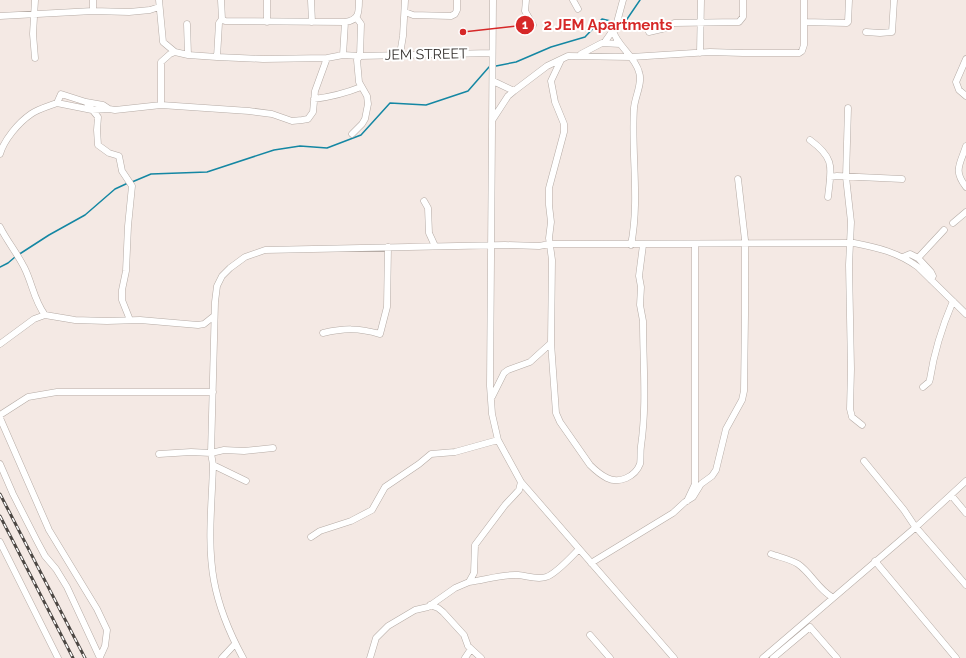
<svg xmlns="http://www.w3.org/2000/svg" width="966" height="658" viewBox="0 0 966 658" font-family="Raleway,sans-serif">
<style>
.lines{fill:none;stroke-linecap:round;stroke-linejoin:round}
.stream{stroke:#1487a3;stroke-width:1.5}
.minor-casing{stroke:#b5aba5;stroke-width:7}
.minor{stroke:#fff;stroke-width:6}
.rail-casing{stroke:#4c4743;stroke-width:3}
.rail{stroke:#fff;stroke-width:1.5;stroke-dasharray:4.5;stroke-linecap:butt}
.labels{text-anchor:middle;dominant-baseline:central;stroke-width:4;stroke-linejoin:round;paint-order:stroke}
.street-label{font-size:14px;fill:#332f2c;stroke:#fff}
.leader{fill:none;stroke:#d62828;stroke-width:1.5}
.callout-dot{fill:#d62828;stroke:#fff;stroke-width:1.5}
.mark-label{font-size:12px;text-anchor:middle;font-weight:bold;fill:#fff}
.callout-label{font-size:15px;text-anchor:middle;font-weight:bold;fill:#d62828;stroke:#fff;stroke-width:4;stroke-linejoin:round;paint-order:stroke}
</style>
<rect width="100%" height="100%" fill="#f4e9e4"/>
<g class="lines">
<!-- stream -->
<path class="stream" d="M618 23 623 25 640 0
M496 66 516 62 551 47 585 37 602 19 615 22
M132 182 151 174 207 172 274 150 300 146 327 148 361 135 390 103 426 105 468 91 489 67
M18 255 49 235 85 215 115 189 128 183
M0 267 8 263 15 257"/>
<!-- minor casing -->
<g class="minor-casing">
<path id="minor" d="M35 0 33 34 35 58
M159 0 163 42 175 52 188 55 217 57 263 59 327 58 343 55 360 56 357 60 359 82 367 96 368 104 365 119 362 124 352 134
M221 0 222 19 225 21 345 22C359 20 359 13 359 0
M311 0 312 22
M493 0 490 386 492 414 498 440 521 482 674 658
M526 0 525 11 533 25
M573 0 578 9
M93 11V0
M405 12 413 15 451 16 455 14 457 10V0
M0 16 93 11 129 12 150 10 159 7
M356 17 361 24 360 56 492 53
M267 22V0
M804 22 847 23 848 22 849 0
M187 24 188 55
M613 31C618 47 635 56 639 72 643 83 635 96 634 108 631 153 640 199 631 245
M649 32 666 28 674 23 739 22 743 17V0
M866 32 880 33 892 32 894 0
M604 43 616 26 623 0
M700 53 701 0
M400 54 403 36 405 0
M581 54 602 43 620 44
M343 55 345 22
M217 57 219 23 222 19
M966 59 956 82 959 90 966 96
M561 60 551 81 555 102 564 124V132L549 188V205L551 222 549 238 552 260 551 343 556 413 560 422 590 465C595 470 601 475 607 478 619 484 635 477 640 464 641 459 640 452 641 446 647 405 643 363 643 321L640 305 641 287 639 276 643 245
M493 81 514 91
M314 99C330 97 346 93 361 87
M86 102 103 105 109 109 115 110 161 105 249 111 272 114 292 121 302 120 308 119 313 112 315 91 327 58
M57 103 92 110 109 109
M161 105V62L170 54 175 52
M848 108 846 177 851 222 849 265 851 369 850 409 852 417 862 425
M493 119 508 96 514 91 547 66 568 56 631 57 710 52 743 53H799L802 51 804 45V0
M810 140C836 159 831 168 828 197
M966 146C960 165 953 170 966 187
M0 154C4 140 18 123 31 114 38 109 49 106 57 103L61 94 86 102 98 117 97 130 98 145 109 153 119 156 122 171 132 186 128 226 126 271 122 290V300L130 320
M830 177 837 176 902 179
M424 201 428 208 429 233 435 246
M953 223 966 212
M0 227C7 241 17 253 24 267 32 282 34 301 45 315
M903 257 910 254 918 258
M931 280 933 276 931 272 918 258 944 230
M323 333C345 328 358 328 380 334L387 307 388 247
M0 344 34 319 45 315 75 320 107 321 140 320 198 325 204 324 214 316
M923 387 929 382 930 379C934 352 942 327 953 301
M492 397 504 373 508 370 530 362 551 343
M0 415 28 397 57 392H213
M0 418 49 530 97 609 107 630 105 646 100 657
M159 454 191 452 211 453 224 450 244 451 273 448
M864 461 904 510 914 525 966 585
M0 464 13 494 37 541 45 556 56 569 67 587 100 658
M213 465 246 481
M951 495 966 513
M687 501 695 484V244
M311 537 320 531 351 521 372 510 385 487 419 464 431 454 455 452 498 440
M0 542 58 658
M771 554C779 557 790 559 798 564 811 573 818 589 832 597
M875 561 956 658
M591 563 673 513 685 502 693 497 701 484 712 476 716 470 726 429 742 400 744 391 745 315V240L738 179
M469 582C485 580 502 574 518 575 528 576 537 580 546 577 556 574 572 556 579 549
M430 605 438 608 443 612 464 635 468 646 481 658
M590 635 610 658
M222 658 235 644
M243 658C230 634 219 608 214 581 207 543 212 503 213 465L211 453 215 302 217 286 222 276 230 268 245 257 265 250 505 245 539 246 550 244 854 243C879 248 897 252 918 267L966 314
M370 658 376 638 388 626 415 610 428 607 455 588 469 582 474 573 475 545 505 505 519 490 521 482
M465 658 471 649
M763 658 916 527 966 481
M773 658 810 627 837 658"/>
</g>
<!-- minor -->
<use href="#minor" class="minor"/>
<!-- rail casing -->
<g class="rail-casing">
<path id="rail" d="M0 494 85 658
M0 516 73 658"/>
</g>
<!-- rail -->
<use href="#rail" class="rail"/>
</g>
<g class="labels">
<!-- street labels -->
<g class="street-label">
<text transform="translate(426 54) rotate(-1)">JEM STREET</text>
</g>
</g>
<!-- callouts -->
<path class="leader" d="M463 32L525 25"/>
<g class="callout-dot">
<circle cx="463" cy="32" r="4"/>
<circle cx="525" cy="25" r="10"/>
</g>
<g class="mark-label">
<text x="525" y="29">1</text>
</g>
<g class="callout-label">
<text x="608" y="30">2 JEM Apartments</text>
</g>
</svg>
